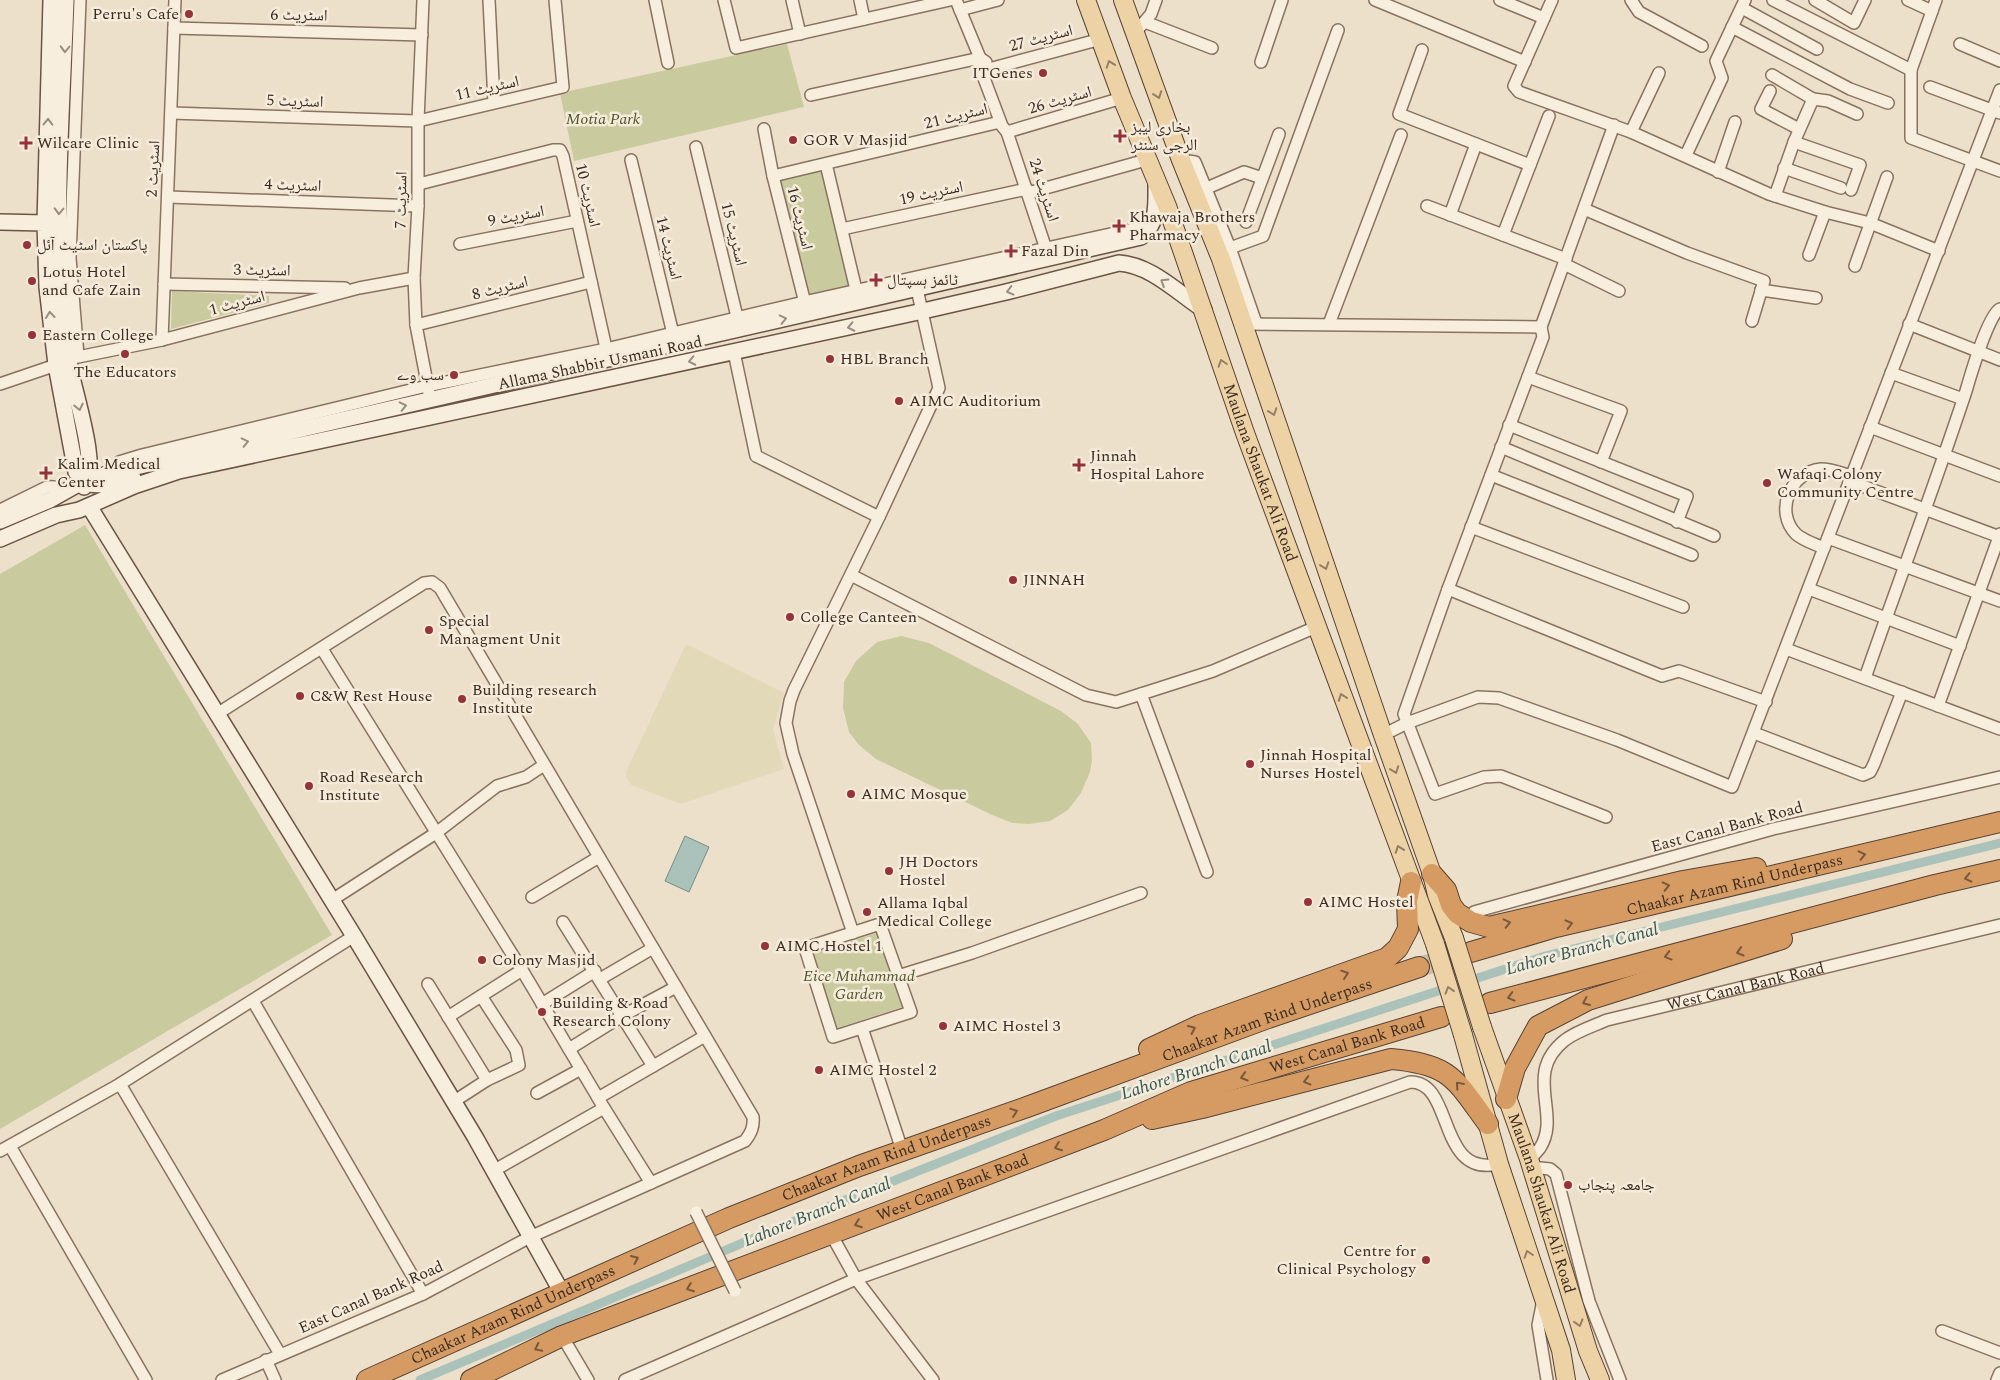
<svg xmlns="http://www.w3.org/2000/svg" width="2000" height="1380" viewBox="0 0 2000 1380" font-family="Spectral,'Noto Naskh Arabic',serif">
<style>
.farmland{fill:#e2d9b9}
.green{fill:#c9cb9f}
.water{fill:#abc2ba;stroke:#729087}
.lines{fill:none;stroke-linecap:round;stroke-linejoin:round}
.canal{stroke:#abc2ba;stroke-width:9}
.highway-tunnel{stroke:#c9bca9;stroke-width:20;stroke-dasharray:20 10;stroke-linecap:butt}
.street-casing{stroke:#897360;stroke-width:14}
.secondary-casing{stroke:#6b5443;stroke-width:18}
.primary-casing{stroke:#574233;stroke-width:20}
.highway-casing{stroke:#574233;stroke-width:22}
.street{stroke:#f8eede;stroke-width:11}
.secondary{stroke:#f8eede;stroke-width:15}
.primary{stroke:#edd2a6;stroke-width:18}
.highway{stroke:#d59b62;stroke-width:20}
.street-bridge-casing{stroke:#897360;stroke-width:14;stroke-linecap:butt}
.primary-bridge-casing{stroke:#574233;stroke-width:20;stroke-linecap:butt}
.street-bridge{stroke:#f8eede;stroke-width:11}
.primary-bridge{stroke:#edd2a6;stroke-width:18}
.oneway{stroke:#9a8d80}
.oneway2{stroke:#947f64}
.oneway3{stroke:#79583c}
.poi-dot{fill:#95333a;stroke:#f5ebda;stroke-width:2}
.labels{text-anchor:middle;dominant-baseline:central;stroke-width:5;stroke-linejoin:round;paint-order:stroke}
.poi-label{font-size:16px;fill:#3b2c22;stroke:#f5ebda;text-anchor:start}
.street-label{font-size:16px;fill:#3b2c22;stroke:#f5ebda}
.park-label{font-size:16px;font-style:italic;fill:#4e562a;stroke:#f5ebda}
.water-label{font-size:18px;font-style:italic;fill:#325954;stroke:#f5ebda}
</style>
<rect width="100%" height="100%" fill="#ede0cb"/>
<!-- farmland -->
<path class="farmland" d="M686 644 784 693 773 729 784 769 681 804 631 785 627 778 626 772Z"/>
<!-- green -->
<path class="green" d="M787 44 804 107 574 161 560 93Z
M824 168 852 288 805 298 777 179Z
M172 291 269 296V303L171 329Z
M85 525 332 935 0 1129V574Z
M901 636 929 643 1061 711 1078 724 1091 743 1092 760 1090 772 1081 793 1068 810 1050 821 1029 824 1012 823 990 814 876 759 859 745 849 732 843 708 844 682 856 661 877 642Z
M877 933 902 1007 837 1028 812 953Z"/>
<!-- water -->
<path class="water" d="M685 836 709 847 689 892 665 881Z"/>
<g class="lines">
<!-- canal -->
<path class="canal" d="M420 1380 818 1211 1056 1116 1545 956 2000 843"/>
<!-- highway-tunnel -->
<path class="highway-tunnel" d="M1419 967 1471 952"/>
<!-- street casing -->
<g class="street-casing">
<g id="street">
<path d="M423 0 418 121V206L414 278 416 325 429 393"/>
<path d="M489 0 494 102"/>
<path d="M655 0 668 63"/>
<path d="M724 0 736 48 950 0"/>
<path d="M792 0 800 34"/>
<path d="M860 0 864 19"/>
<path d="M956 0 980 58 979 65 1002 126 1007 132 1048 255"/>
<path d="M1375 0 1525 62"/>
<path d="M1500 0 1544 18"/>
<path d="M1552 0 1514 86 1519 92 1631 132 1769 194 1825 212 1870 223 1939 251"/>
<path d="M1631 0 1639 12 1702 46"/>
<path d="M1773 0 1911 70"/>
<path d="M1815 0 1854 23 1865 0"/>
<path d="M1908 0 1932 11"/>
<path d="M1936 0 1911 70V138L2000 171"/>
<path d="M1742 8 1817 49"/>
<path d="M960 10 998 0"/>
<path d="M1145 22 1212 48"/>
<path d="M1140 27 1151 14 1156 0"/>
<path d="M1732 27 1850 89 1888 103"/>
<path d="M174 28 422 35"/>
<path d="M1960 44 2000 61"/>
<path d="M1422 50 1399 114 1530 165"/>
<path d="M1261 62 1282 0"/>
<path d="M989 69 1101 39"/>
<path d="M1772 75 1813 99"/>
<path d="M1930 87 2000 113"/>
<path d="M1770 91 1761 109 1799 129"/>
<path d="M811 95 980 58 986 62"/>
<path d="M171 113 418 121 563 87 555 0"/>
<path d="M764 129 773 176 806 307"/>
<path d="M1007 132 1122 98"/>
<path d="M1631 132 1659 73"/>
<path d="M1794 142 1860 165 1851 190"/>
<path d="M696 147 739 325"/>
<path d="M1686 155 1722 78 1716 61 1745 0"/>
<path d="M631 160 675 342"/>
<path d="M1181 160 1195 162 1230 248 1256 323"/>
<path d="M826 164 858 298"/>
<path d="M1784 168 1841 188"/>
<path d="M1718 172 1735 122"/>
<path d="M773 176 1000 122"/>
<path d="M419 184 553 150H560L563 156 608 357"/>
<path d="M1207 188 1244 172 1262 178"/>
<path d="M1028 193 1146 160"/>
<path d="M1775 196 1794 142 1813 99 1828 101 1857 114"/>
<path d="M168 197 418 206"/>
<path d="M1427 206 1566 259"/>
<path d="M1584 209 1687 253 1764 281 1752 321"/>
<path d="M1450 215 1476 144"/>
<path d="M1246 222 1279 134"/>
<path d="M842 229 1027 189"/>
<path d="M1503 235 1549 116"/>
<path d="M460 244 577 221"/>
<path d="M1230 248 1263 236 1338 30"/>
<path d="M1809 255 1825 212"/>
<path d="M1564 264 1619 291"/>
<path d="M1855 266 1887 177"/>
<path d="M164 284 345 288"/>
<path d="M1761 290 1816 298"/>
<path d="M1243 324 1541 327"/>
<path d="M1329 324 1401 135"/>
<path d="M1909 324 2000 360"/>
<path d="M416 325 591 282"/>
<path d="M162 340 175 0"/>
<path d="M734 352 756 456 879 517"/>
<path d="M78 356 70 258 80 0"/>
<path d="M73 358 162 340 359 288 414 278"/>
<path d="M1891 373 1963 399"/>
<path d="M1528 377 1621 411 1601 462"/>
<path d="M0 384 56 365"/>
<path d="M1509 425 1687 496 1677 522"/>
<path d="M1870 427 2000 476"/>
<path d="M1501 447 1714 536"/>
<path d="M114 472 119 462 142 455 427 386 606 349 804 302 1151 225"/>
<path d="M1491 475 1692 555"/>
<path d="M1849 481 2000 537"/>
<path d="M0 510 47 487C55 486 57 487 61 494"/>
<path d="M1471 527 1683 607"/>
<path d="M1828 538 2000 601"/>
<path d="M1824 548C1815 544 1804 541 1796 534 1774 512 1790 472 1821 469 1832 469 1841 473 1851 476"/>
<path d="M851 575 1086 695 1116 702 1213 671 1316 627"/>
<path d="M1448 589 1662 676 1679 671 1766 702"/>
<path d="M1809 589 1960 646"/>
<path d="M322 649 522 970 604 1108 651 1183"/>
<path d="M1786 649 2000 729"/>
<path d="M1865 678C1898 583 1934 488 1966 391 1970 377 1989 313 2000 309"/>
<path d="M1141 694 1207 872"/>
<path d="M1938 706 2000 534"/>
<path d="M217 714 424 583 432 582 440 588 753 1117C754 1127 751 1133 745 1141L530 1237 423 1294 222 1380"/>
<path d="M1754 733 1863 775 1870 772 1874 764 1902 692"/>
<path d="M1383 735 1407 723 1478 697 1499 698 1617 740 1732 787 2000 90"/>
<path d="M1606 817 1501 776 1484 777 1435 794 1404 714 1448 589 1543 337 1541 327 1614 125"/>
<path d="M532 897 599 857"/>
<path d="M332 900 436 833 497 786 526 777 544 765"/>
<path d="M563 922 653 1066"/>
<path d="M1471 922 1474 912 1773 829 2000 777"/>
<path d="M880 924 911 1012 833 1037 805 948Z"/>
<path d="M853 933 793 754 786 723 790 701 794 690 879 517 939 388 917 289"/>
<path d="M898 976 972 953 1141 893"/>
<path d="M600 979 653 948"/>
<path d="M428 984 487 1080 453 1102"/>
<path d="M481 996 516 1050 519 1065 487 1080"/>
<path d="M253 1001 423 1294"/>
<path d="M542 1004 595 971"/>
<path d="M448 1017 522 970"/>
<path d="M862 1028 902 1150"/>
<path d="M569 1049 622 1016 676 987"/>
<path d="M120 1084 280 1354"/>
<path d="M537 1093 581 1069"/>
<path d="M598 1098 705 1036"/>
<path d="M10 1146 146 1380"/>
<path d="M0 1151 120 1084 354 936"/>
<path id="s1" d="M1529 1159C1533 1156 1537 1152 1540 1148 1562 1114 1522 1074 1565 1040 1577 1031 1593 1026 1607 1020L2000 925"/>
<path d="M1531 1167 1550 1169 1556 1174 1589 1301 1620 1380"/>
<path d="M493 1171 604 1108"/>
<path d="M831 1234 856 1279 933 1380"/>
<path d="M1543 1300 1538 1325 1547 1380"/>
<path d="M1942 1331 2000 1353"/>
<path d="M562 1336 588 1380"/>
<path d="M266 1360 275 1380"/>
<path d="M625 1380 856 1279 1410 1082C1455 1081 1436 1178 1499 1164"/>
<path d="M1997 1380 2000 1373"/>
</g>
</g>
<!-- secondary casing -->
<g class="secondary-casing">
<path id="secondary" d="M51 0 45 223 47 287 56 365 76 472 82 482C97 488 117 483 133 478
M66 0C62 122 49 252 71 372 75 395 100 470 84 487
M0 222 45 223
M89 506 354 936 475 1137 561 1291
M0 521 50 500 82 482 114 472 1141 237C1158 225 1156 203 1156 184
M0 539 56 515 79 510 134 486 179 471 923 311 1006 292 1119 263C1151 265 1178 293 1204 310"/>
</g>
<!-- primary casing -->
<g class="primary-casing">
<g id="primary">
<path id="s2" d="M1086 0 1122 98 1167 206 1245 433 1435 944"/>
<path d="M1123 0 1181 160 1221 259 1383 735 1432 874 1437 895 1454 938"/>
<path id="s3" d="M1482 1027 1529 1159 1588 1351 1600 1380"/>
<path d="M1463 1035 1499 1164 1561 1350 1566 1380"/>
</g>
</g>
<!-- highway casing -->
<g class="highway-casing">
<g id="highway">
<path d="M1432 874 1446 890 1451 905 1457 913 1471 922 1489 927 1683 881 1756 868"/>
<path id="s4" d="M1471 952 1556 927 1641 907 2000 822"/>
<path d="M1490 1003 1935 885 2000 870"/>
<path d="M1149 1049 1200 1025 1387 958 1398 948 1408 929 1407 901 1411 882"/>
<path d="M1506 1099 1515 1068 1538 1026 1588 1000 1782 939"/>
<path d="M1152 1119 1202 1108 1391 1059C1451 1064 1455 1079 1488 1124"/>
<path id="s5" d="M367 1380 729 1218 859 1166 1027 1107 1268 1018 1419 967"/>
<path id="s6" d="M471 1380 562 1336 1104 1130 1191 1092 1441 1017"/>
</g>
</g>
<!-- street -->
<use href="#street" class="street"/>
<!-- secondary -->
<use href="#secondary" class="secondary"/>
<!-- primary -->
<use href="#primary" class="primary"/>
<!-- highway -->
<use href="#highway" class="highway"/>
<!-- street-bridge casing -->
<g class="street-bridge-casing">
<path id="street-bridge" d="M696 1212 735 1291"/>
</g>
<!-- primary-bridge casing -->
<g class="primary-bridge-casing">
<path id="primary-bridge" d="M1454 938 1482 1027
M1435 944 1463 1035"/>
</g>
<!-- street-bridge -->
<use href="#street-bridge" class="street-bridge"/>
<!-- primary-bridge -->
<use href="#primary-bridge" class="primary-bridge"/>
</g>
<!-- one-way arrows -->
<defs><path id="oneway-chevron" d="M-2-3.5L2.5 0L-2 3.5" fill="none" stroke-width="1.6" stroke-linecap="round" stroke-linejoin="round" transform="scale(1.25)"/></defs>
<g class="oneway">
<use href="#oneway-chevron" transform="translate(65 49) rotate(92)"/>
<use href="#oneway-chevron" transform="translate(48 122) rotate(-89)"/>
<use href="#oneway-chevron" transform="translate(59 211) rotate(92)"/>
<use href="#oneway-chevron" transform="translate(1164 282) rotate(-148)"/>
<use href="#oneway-chevron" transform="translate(1010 291) rotate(166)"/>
<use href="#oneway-chevron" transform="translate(50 315) rotate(-96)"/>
<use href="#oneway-chevron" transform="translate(783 319) rotate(-13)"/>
<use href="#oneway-chevron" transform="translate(851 327) rotate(168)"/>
<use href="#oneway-chevron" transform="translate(692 361) rotate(168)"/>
<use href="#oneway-chevron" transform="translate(403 406) rotate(-13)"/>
<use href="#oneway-chevron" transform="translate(79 407) rotate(77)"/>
<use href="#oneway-chevron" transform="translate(245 442) rotate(-13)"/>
</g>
<g class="oneway2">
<use href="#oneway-chevron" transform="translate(1110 64) rotate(-109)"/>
<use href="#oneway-chevron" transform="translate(1158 95) rotate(70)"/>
<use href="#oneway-chevron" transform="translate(1222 363) rotate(-108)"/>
<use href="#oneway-chevron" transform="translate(1273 412) rotate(71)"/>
<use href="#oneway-chevron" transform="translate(1325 566) rotate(71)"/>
<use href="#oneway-chevron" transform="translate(1342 697) rotate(-110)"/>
<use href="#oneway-chevron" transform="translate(1395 770) rotate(70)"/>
<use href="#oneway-chevron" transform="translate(1399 849) rotate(-110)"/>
<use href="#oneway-chevron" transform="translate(1449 990) rotate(-107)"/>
<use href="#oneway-chevron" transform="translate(1528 1254) rotate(-108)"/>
<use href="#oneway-chevron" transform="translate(1579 1323) rotate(73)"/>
</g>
<g class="oneway3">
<use href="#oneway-chevron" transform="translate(1862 855) rotate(-13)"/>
<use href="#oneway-chevron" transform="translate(1968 878) rotate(167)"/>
<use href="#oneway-chevron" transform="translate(1666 886) rotate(-13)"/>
<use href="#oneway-chevron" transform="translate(1507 923) rotate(-13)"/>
<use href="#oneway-chevron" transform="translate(1569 924) rotate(-14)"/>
<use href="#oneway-chevron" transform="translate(1740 952) rotate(163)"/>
<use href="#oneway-chevron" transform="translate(1668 956) rotate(165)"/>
<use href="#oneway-chevron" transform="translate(1345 974) rotate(-19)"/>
<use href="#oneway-chevron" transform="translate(1511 997) rotate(165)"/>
<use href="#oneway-chevron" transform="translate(1586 1002) rotate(156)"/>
<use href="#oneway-chevron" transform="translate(1192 1029) rotate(-25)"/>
<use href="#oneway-chevron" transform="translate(1244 1077) rotate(163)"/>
<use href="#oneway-chevron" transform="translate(1307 1081) rotate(165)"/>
<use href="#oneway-chevron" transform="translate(1459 1085) rotate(-131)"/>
<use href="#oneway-chevron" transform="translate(1014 1112) rotate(-19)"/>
<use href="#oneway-chevron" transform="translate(1058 1147) rotate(159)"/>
<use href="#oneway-chevron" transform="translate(858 1224) rotate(160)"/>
<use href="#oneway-chevron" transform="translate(635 1259) rotate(-24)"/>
<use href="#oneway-chevron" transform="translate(690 1288) rotate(159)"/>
<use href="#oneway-chevron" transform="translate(538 1348) rotate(154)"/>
</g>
<!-- markers -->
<g class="poi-dot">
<circle cx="189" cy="14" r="5"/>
<circle cx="1043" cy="73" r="5"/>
<path d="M1117.5 128.5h5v5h5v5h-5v5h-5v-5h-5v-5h5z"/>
<circle cx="793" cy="140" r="5"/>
<path d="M23.5 135.5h5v5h5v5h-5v5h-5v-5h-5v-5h5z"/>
<path d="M1116.5 218.5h5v5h5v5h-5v5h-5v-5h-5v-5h5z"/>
<circle cx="27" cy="245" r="5"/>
<path d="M1008.5 243.5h5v5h5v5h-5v5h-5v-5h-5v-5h5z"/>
<path d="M873.5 272.5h5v5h5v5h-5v5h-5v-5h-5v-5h5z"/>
<circle cx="32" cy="281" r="5"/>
<circle cx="32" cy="335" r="5"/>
<circle cx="125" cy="354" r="5"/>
<circle cx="830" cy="359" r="5"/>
<circle cx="454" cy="375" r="5"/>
<circle cx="899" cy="401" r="5"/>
<path d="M1076.5 457.5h5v5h5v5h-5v5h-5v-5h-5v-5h5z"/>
<path d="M43.5 465.5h5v5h5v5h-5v5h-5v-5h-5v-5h5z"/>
<circle cx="1767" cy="483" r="5"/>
<circle cx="1013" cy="580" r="5"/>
<circle cx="790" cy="617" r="5"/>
<circle cx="429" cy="630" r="5"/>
<circle cx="300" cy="696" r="5"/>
<circle cx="462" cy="699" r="5"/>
<circle cx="1250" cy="764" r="5"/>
<circle cx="309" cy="786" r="5"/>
<circle cx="851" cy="794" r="5"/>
<circle cx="889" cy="871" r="5"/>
<circle cx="1308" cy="902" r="5"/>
<circle cx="867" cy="912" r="5"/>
<circle cx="765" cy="946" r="5"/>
<circle cx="482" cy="960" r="5"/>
<circle cx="542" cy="1012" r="5"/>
<circle cx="943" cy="1026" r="5"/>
<circle cx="819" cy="1070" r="5"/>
<circle cx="1568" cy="1185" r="5"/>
<circle cx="1426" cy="1260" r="5"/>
</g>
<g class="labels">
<!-- poi labels -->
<g class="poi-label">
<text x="179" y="14" text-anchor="end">Perru's Cafe</text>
<text x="1033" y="73" text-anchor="end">ITGenes</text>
<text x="1131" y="127">بخاری لیبز<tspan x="1131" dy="18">الرجی سنٹر</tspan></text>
<text x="803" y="140">GOR V Masjid</text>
<text x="37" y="143">Wilcare Clinic</text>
<text x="1129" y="217">Khawaja Brothers<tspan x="1129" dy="18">Pharmacy</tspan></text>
<text x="37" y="245">پاکستان اسٹیٹ آئل</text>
<text x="1021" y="251">Fazal Din</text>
<text x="42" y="272">Lotus Hotel<tspan x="42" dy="18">and Cafe Zain</tspan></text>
<text x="887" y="280">ٹائمز ہسپتال</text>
<text x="42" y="335">Eastern College</text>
<text x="840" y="359">HBL Branch</text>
<text x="125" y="372" text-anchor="middle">The Educators</text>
<text x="444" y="375" text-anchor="end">سب وے</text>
<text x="909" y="401">AIMC Auditorium</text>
<text x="1090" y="456">Jinnah<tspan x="1090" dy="18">Hospital Lahore</tspan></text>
<text x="57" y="464">Kalim Medical<tspan x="57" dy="18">Center</tspan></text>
<text x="1777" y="474">Wafaqi Colony<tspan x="1777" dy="18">Community Centre</tspan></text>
<text x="1023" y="580">JINNAH</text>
<text x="800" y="617">College Canteen</text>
<text x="439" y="621">Special<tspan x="439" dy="18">Managment Unit</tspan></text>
<text x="472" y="690">Building research<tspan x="472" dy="18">Institute</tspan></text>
<text x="310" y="696">C&amp;W Rest House</text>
<text x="1260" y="755">Jinnah Hospital<tspan x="1260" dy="18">Nurses Hostel</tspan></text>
<text x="319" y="777">Road Research<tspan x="319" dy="18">Institute</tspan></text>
<text x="861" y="794">AIMC Mosque</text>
<text x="899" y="862">JH Doctors<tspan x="899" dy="18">Hostel</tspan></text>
<text x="1318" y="902">AIMC Hostel</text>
<text x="877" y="903">Allama Iqbal<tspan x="877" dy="18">Medical College</tspan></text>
<text x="775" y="946">AIMC Hostel 1</text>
<text x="492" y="960">Colony Masjid</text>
<text x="552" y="1003">Building &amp; Road<tspan x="552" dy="18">Research Colony</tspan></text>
<text x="953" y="1026">AIMC Hostel 3</text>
<text x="829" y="1070">AIMC Hostel 2</text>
<text x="1578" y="1185">جامعہ پنجاب</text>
<text x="1416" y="1251" text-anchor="end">Centre for<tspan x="1416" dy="18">Clinical Psychology</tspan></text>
</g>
<!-- street labels -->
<g class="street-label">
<text transform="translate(299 15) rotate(1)">اسٹریٹ 6</text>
<text transform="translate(1041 38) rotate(-15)">اسٹریٹ 27</text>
<text transform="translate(487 88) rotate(-13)">اسٹریٹ 11</text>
<text transform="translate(1060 100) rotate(-16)">اسٹریٹ 26</text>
<text transform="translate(295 101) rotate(2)">اسٹریٹ 5</text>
<text transform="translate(956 116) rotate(-14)">اسٹریٹ 21</text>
<text transform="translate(153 169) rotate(-87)">اسٹریٹ 2</text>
<text transform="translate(293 185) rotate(2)">اسٹریٹ 4</text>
<text transform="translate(1044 190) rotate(72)">اسٹریٹ 24</text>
<text transform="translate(931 193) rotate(-12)">اسٹریٹ 19</text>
<text transform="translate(588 195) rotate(77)">اسٹریٹ 10</text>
<text transform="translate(401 200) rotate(-89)">اسٹریٹ 7</text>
<text transform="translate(516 216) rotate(-11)">اسٹریٹ 9</text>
<text transform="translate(800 218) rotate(76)">اسٹریٹ 16</text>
<text transform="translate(734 234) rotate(76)">اسٹریٹ 15</text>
<text transform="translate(669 248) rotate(76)">اسٹریٹ 14</text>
<text transform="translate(262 270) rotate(1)">اسٹریٹ 3</text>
<text transform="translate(500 288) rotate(-14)">اسٹریٹ 8</text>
<text transform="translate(237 303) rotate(-15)">اسٹریٹ 1</text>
<text transform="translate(600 363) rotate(-12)">Allama Shabbir Usmani Road</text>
<text stroke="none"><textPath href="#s2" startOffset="504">Maulana Shaukat Ali Road</textPath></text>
<text transform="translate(1727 827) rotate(-15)">East Canal Bank Road</text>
<text stroke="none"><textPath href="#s4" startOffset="272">Chaakar Azam Rind Underpass</textPath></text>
<text stroke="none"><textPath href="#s1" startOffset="321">West Canal Bank Road</textPath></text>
<text stroke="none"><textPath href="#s5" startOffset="970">Chaakar Azam Rind Underpass</textPath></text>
<text stroke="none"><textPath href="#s6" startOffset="939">West Canal Bank Road</textPath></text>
<text stroke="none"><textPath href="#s5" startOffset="565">Chaakar Azam Rind Underpass</textPath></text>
<text stroke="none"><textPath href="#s6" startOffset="519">West Canal Bank Road</textPath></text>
<text stroke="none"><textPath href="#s3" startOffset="186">Maulana Shaukat Ali Road</textPath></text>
<text transform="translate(371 1297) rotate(-24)">East Canal Bank Road</text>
<text stroke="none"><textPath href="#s5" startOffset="160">Chaakar Azam Rind Underpass</textPath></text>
</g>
<!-- park labels -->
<g class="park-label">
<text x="603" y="119">Motia Park</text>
<text x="859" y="976">Eice Muhammad<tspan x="859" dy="18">Garden</tspan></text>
</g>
<!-- water labels -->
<g class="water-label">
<text transform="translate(1582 949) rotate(-15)">Lahore Branch Canal</text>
<text transform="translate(1196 1070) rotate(-18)">Lahore Branch Canal</text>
<text transform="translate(817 1212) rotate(-22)">Lahore Branch Canal</text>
</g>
</g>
</svg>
